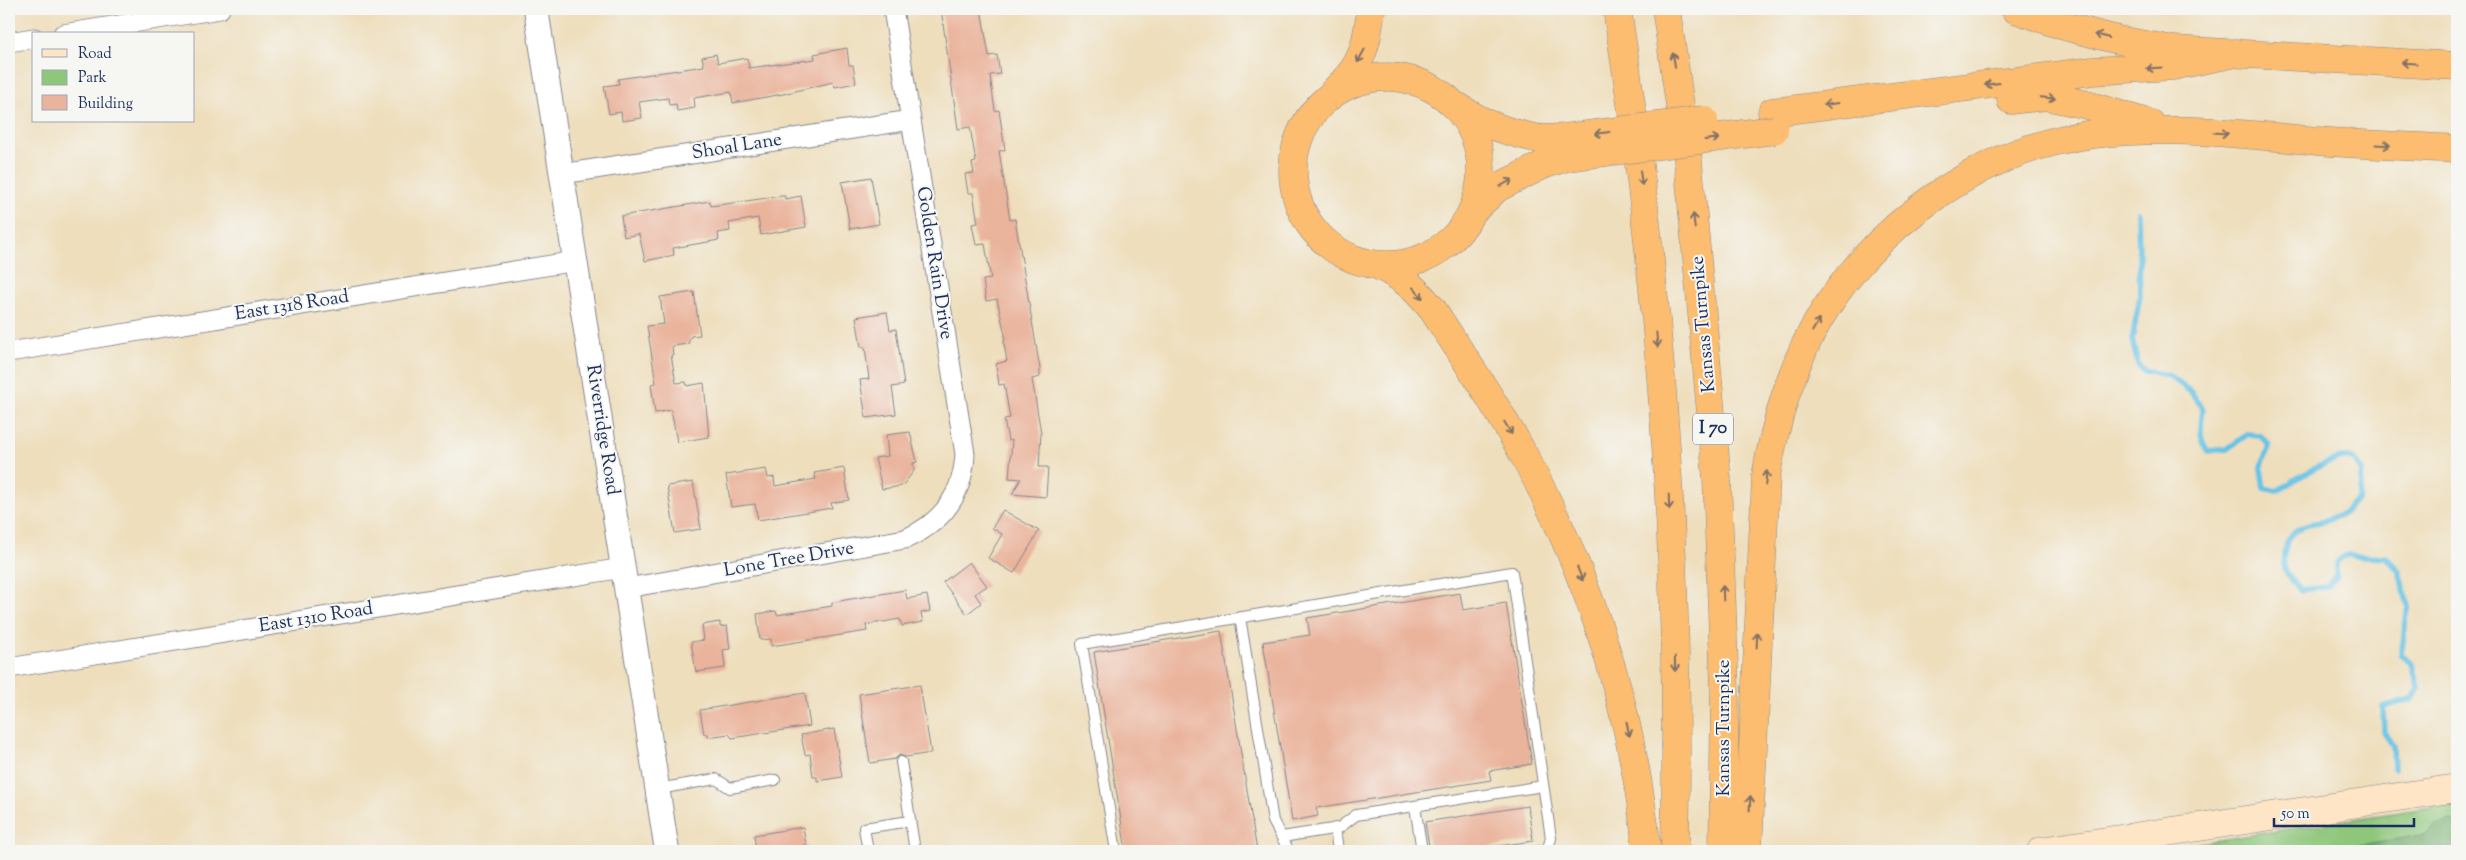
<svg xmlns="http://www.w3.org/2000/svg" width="2466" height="860" viewBox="0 0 2466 860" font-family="'Sorts Mill Goudy',serif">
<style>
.green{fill:#8ec67a;stroke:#547a6c}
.forest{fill:#72ab6a;stroke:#466d64}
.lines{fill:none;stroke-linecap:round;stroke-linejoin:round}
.stream{stroke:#68c3e6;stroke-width:5.5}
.building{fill:#eab39b}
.service-casing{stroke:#84868d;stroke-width:12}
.minor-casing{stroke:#84868d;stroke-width:21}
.tertiary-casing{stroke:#84868d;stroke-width:26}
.secondary-casing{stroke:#84868d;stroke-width:29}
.motorway-casing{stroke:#84868d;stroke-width:29}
.service{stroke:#fff;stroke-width:10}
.minor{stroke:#fff;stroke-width:19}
.tertiary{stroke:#fff;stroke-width:24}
.secondary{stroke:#fee5c5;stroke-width:28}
.motorway{stroke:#fcbd6f;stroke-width:28}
.motorway-bridge-casing{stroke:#84868d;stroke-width:29;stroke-linecap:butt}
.motorway-bridge{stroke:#fcbd6f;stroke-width:28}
.oneway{stroke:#806f66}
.labels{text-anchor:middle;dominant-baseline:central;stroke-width:4;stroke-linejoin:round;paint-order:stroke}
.shield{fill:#f6f6f2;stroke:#5d6b8a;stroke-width:1}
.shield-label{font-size:18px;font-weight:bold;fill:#1b2f5e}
.street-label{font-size:19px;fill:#1b2f5e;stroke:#f6f6f2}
</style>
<rect width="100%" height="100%" fill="#f6f6f2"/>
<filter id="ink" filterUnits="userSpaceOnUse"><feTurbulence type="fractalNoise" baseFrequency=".02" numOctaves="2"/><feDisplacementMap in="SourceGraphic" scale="10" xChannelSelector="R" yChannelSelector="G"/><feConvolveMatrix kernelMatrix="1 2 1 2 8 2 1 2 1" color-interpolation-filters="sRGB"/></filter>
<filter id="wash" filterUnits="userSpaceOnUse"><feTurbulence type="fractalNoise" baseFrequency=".0096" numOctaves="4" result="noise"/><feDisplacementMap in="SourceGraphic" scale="20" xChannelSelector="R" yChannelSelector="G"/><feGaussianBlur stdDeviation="1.12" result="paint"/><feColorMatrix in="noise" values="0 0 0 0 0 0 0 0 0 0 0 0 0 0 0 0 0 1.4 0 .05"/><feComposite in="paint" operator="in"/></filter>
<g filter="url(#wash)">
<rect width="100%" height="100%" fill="#eedebc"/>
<!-- green -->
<path class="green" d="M2457 803V851H2147Z"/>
<!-- forest -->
<path class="forest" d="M2450 821 2457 823V851H2333L2427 834 2435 825Z"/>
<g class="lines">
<!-- stream -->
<path class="stream" d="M2138 212 2140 296 2132 340 2138 364 2144 371 2168 375 2191 392 2203 409C2201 425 2198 438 2208 451L2227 449 2248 434 2260 435 2269 445 2261 469 2264 488 2277 491C2290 483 2337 451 2352 459 2356 461 2359 468 2362 471L2359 498C2351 506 2343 515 2331 519 2322 523 2310 522 2301 527 2284 536 2278 563 2290 578 2292 582 2297 586 2301 590L2327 587 2336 575V562L2347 555 2386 557 2399 571 2408 606 2401 655 2412 663 2418 689 2411 699 2383 707 2384 732 2393 746 2394 768
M2328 851 2330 846"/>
</g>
<g id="blocks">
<!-- building -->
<path class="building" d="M941 9H981L989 56 997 55 1000 74 990 75 995 111 999 110 1005 150 999 151 1010 220 1015 219 1040 369V377L1032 379 1041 433 1039 467H1048L1046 497 1012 494 1021 479 1009 478 1012 440 1008 441 1004 419 1010 418 1004 384 999 385 996 364 1007 361 1004 344 1005 335 997 299 986 301 983 280 991 279 985 244 976 245 972 224 978 223 973 193H968L965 174 974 173 972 163 976 162 970 127 958 129Z
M847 48 849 65H853L856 83 835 87 833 82 783 94 733 103 731 92 694 98 695 108 677 111 676 104 669 105 668 98 639 102 642 118 622 121 621 112 609 114 604 86 619 84 618 79 704 66 702 57 716 54 718 63 747 58 749 68 815 59 814 54Z
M871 177 879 224 850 229 842 182Z
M781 196H785V199L801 196 806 227 761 235 758 218 729 223 730 231 718 233 719 240 673 248 674 255 645 261 639 234 624 237 621 216 710 201 711 206Z
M694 292 700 335 691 336 688 344 672 346 673 355H671L676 383 686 382 687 386 704 383 709 437 677 442 671 410 655 413 651 384 656 383 647 326 664 324 660 297Z
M887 312 890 330 896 329 904 385 892 387 896 414 866 418 860 380 869 379 865 347H861L856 317Z
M910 432 917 462 913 463 914 471 902 486 882 489 875 458 888 456 886 435Z
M844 468 849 500 831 503 832 508 758 520 755 504 731 507 726 475 766 469 768 478 774 477 775 486 816 479 814 473Z
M693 482 701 529 675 533 667 486Z
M1003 510 1039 531 1014 573 988 558 1002 534 992 528Z
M969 562 987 586 975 594 981 603 967 614 943 582Z
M905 590 907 599 927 595 930 611 921 613 923 622 902 626 900 619 866 625 867 631 771 646V639L760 640 757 614 776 611 777 615 814 609 832 606V603L845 600Z
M1460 593 1463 610 1506 603 1532 764 1489 771 1491 780 1316 808 1318 816 1292 821 1263 642 1310 635 1307 618Z
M720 622V627L727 626 730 649 723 650 725 668 696 672 691 642 704 640 702 625Z
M1221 631 1257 851H1126L1094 652Z
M920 685 931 753 906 757 899 755 895 759 870 763 859 694Z
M805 693 810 726 732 738 729 734 708 737V734H704L700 710Z
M834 729 842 777 817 781V777H813L810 754 805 755 801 735Z
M1528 806 1533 841 1463 851H1430L1425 822Z
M803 827 807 851H756L754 835Z"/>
</g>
</g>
<g filter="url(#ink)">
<use href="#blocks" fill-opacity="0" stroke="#84868d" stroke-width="1"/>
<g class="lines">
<!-- service casing -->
<g class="service-casing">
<path id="service" d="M1240 617 1273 821 1289 851
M901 762 915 851
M658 789 716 779 730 788 775 780
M1415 806 1422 851
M1335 828 1338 851
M1282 837 1339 828 1356 815 1543 786
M868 851 864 828 910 821
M1116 851 1082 644 1512 572 1551 838 1548 848 1540 851"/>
</g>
<!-- minor casing -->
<g class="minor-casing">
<path id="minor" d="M63 34 220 9
M9 42 34 38
M562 174 911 120
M9 352 576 261
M627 588 905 539C942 523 963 495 965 454L893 9
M9 668 623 568"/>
</g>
<!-- tertiary casing -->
<g class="tertiary-casing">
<path id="tertiary" d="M536 9 667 851"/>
</g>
<!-- secondary casing -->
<g class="secondary-casing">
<path id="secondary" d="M2041 851 2457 788"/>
</g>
<!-- motorway casing -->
<g class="motorway-casing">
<path id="motorway" d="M1617 9C1661 287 1681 570 1675 851
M1666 9 1688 160 1717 479 1725 690 1723 851
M2015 9 2064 26 2118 40 2174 50 2457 66
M1293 171a94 94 0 1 1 188 0a94 94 0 1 1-188 0Z
M1334 91C1364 64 1366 46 1371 9
M2011 100 2046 96 2087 105 2151 124
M1459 107C1484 125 1510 133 1540 139
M1772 112 2093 71 2173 66 2236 53
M1474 210 1497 188 1543 165
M1379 266C1404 278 1415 288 1433 310 1465 359 1499 409 1527 461 1592 582 1633 714 1647 851
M1748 851 1766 476C1775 425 1788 376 1813 330 1868 229 1979 148 2094 134 2168 125 2244 134 2317 141 2364 145 2411 146 2457 149"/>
</g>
<!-- service -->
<use href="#service" class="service"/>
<!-- minor -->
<use href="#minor" class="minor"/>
<!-- tertiary -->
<use href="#tertiary" class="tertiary"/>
<!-- secondary -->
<use href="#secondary" class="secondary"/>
<!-- motorway -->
<use href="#motorway" class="motorway"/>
<!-- motorway-bridge casing -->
<g class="motorway-bridge-casing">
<path id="motorway-bridge" d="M1540 139 1564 138 1704 120
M1543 165 1567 157 1774 130"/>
</g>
<!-- motorway-bridge -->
<use href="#motorway-bridge" class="motorway-bridge"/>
</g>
<!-- one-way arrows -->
<defs><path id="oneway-shaft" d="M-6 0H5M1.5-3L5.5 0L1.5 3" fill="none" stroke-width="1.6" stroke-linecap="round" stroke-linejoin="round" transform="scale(1.25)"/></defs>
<g class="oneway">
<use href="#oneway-shaft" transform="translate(2102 36) rotate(-165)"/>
<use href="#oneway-shaft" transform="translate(1361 56) rotate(119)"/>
<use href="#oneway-shaft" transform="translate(1674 60) rotate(-99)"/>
<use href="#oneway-shaft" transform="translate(2409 63) rotate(-177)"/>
<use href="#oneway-shaft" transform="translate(2154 68) rotate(176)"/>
<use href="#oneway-shaft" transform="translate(1992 84) rotate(173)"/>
<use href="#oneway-shaft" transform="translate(2048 98) rotate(5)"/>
<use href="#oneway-shaft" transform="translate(1831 104) rotate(173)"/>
<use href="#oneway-shaft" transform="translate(1602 133) rotate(173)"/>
<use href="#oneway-shaft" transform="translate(2221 133) rotate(4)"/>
<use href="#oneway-shaft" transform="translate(1712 139) rotate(-7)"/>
<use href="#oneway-shaft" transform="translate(2383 145) rotate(3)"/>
<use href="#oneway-shaft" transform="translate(1641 178) rotate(83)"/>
<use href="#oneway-shaft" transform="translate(1506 183) rotate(-30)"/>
<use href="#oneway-shaft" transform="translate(1694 221) rotate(-96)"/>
<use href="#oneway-shaft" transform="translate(1418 293) rotate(48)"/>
<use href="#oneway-shaft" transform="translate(1816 325) rotate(-59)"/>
<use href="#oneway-shaft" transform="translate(1657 340) rotate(85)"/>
<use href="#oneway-shaft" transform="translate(1508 428) rotate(59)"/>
<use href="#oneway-shaft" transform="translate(1766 478) rotate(-84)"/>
<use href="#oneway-shaft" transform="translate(1669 502) rotate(88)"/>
<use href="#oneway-shaft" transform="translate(1580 574) rotate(68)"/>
<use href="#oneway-shaft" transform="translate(1723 593) rotate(-92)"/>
<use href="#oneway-shaft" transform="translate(1757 640) rotate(-87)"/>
<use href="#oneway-shaft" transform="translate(1675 664) rotate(89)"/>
<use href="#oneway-shaft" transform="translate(1628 729) rotate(78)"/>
<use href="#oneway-shaft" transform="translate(1750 803) rotate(-87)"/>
</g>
</g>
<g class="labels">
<!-- shield labels -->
<rect class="shield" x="1693" y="413.5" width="40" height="31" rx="4"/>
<g class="shield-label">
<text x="1713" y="429">I 70</text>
</g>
<!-- street labels -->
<g class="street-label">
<text transform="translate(737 147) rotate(-9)">Shoal Lane</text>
<text transform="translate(934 263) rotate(81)">Golden Rain Drive</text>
<text transform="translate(292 306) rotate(-9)">East 1318 Road</text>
<text transform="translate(1704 324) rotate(-95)">Kansas Turnpike</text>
<text transform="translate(602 430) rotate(81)">Riverridge Road</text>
<text transform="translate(789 560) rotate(-10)">Lone Tree Drive</text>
<text transform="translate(316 618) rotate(-9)">East 1310 Road</text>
<text transform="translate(1724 728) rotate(-90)">Kansas Turnpike</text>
</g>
</g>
<!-- margin -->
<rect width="2466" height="860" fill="none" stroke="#f6f6f2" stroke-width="30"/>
<!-- legend -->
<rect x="32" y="32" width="162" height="90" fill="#f6f6f2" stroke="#9ea6b7"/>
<rect x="42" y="49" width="25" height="8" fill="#fee5c5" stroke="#9ea6b7"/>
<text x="78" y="58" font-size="15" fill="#1b2f5e">Road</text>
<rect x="42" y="70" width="25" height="15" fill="#8ec67a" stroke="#9ea6b7"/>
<text x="78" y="82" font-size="15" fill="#1b2f5e">Park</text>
<rect x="42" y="95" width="25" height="15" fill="#eab39b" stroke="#9ea6b7"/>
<text x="78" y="108" font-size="15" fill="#1b2f5e">Building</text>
<!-- scale -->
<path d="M2274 818v8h140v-8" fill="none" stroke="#1b2f5e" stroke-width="2.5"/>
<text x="2281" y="818" font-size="15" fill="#1b2f5e" stroke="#f6f6f2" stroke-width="4" paint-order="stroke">50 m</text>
</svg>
